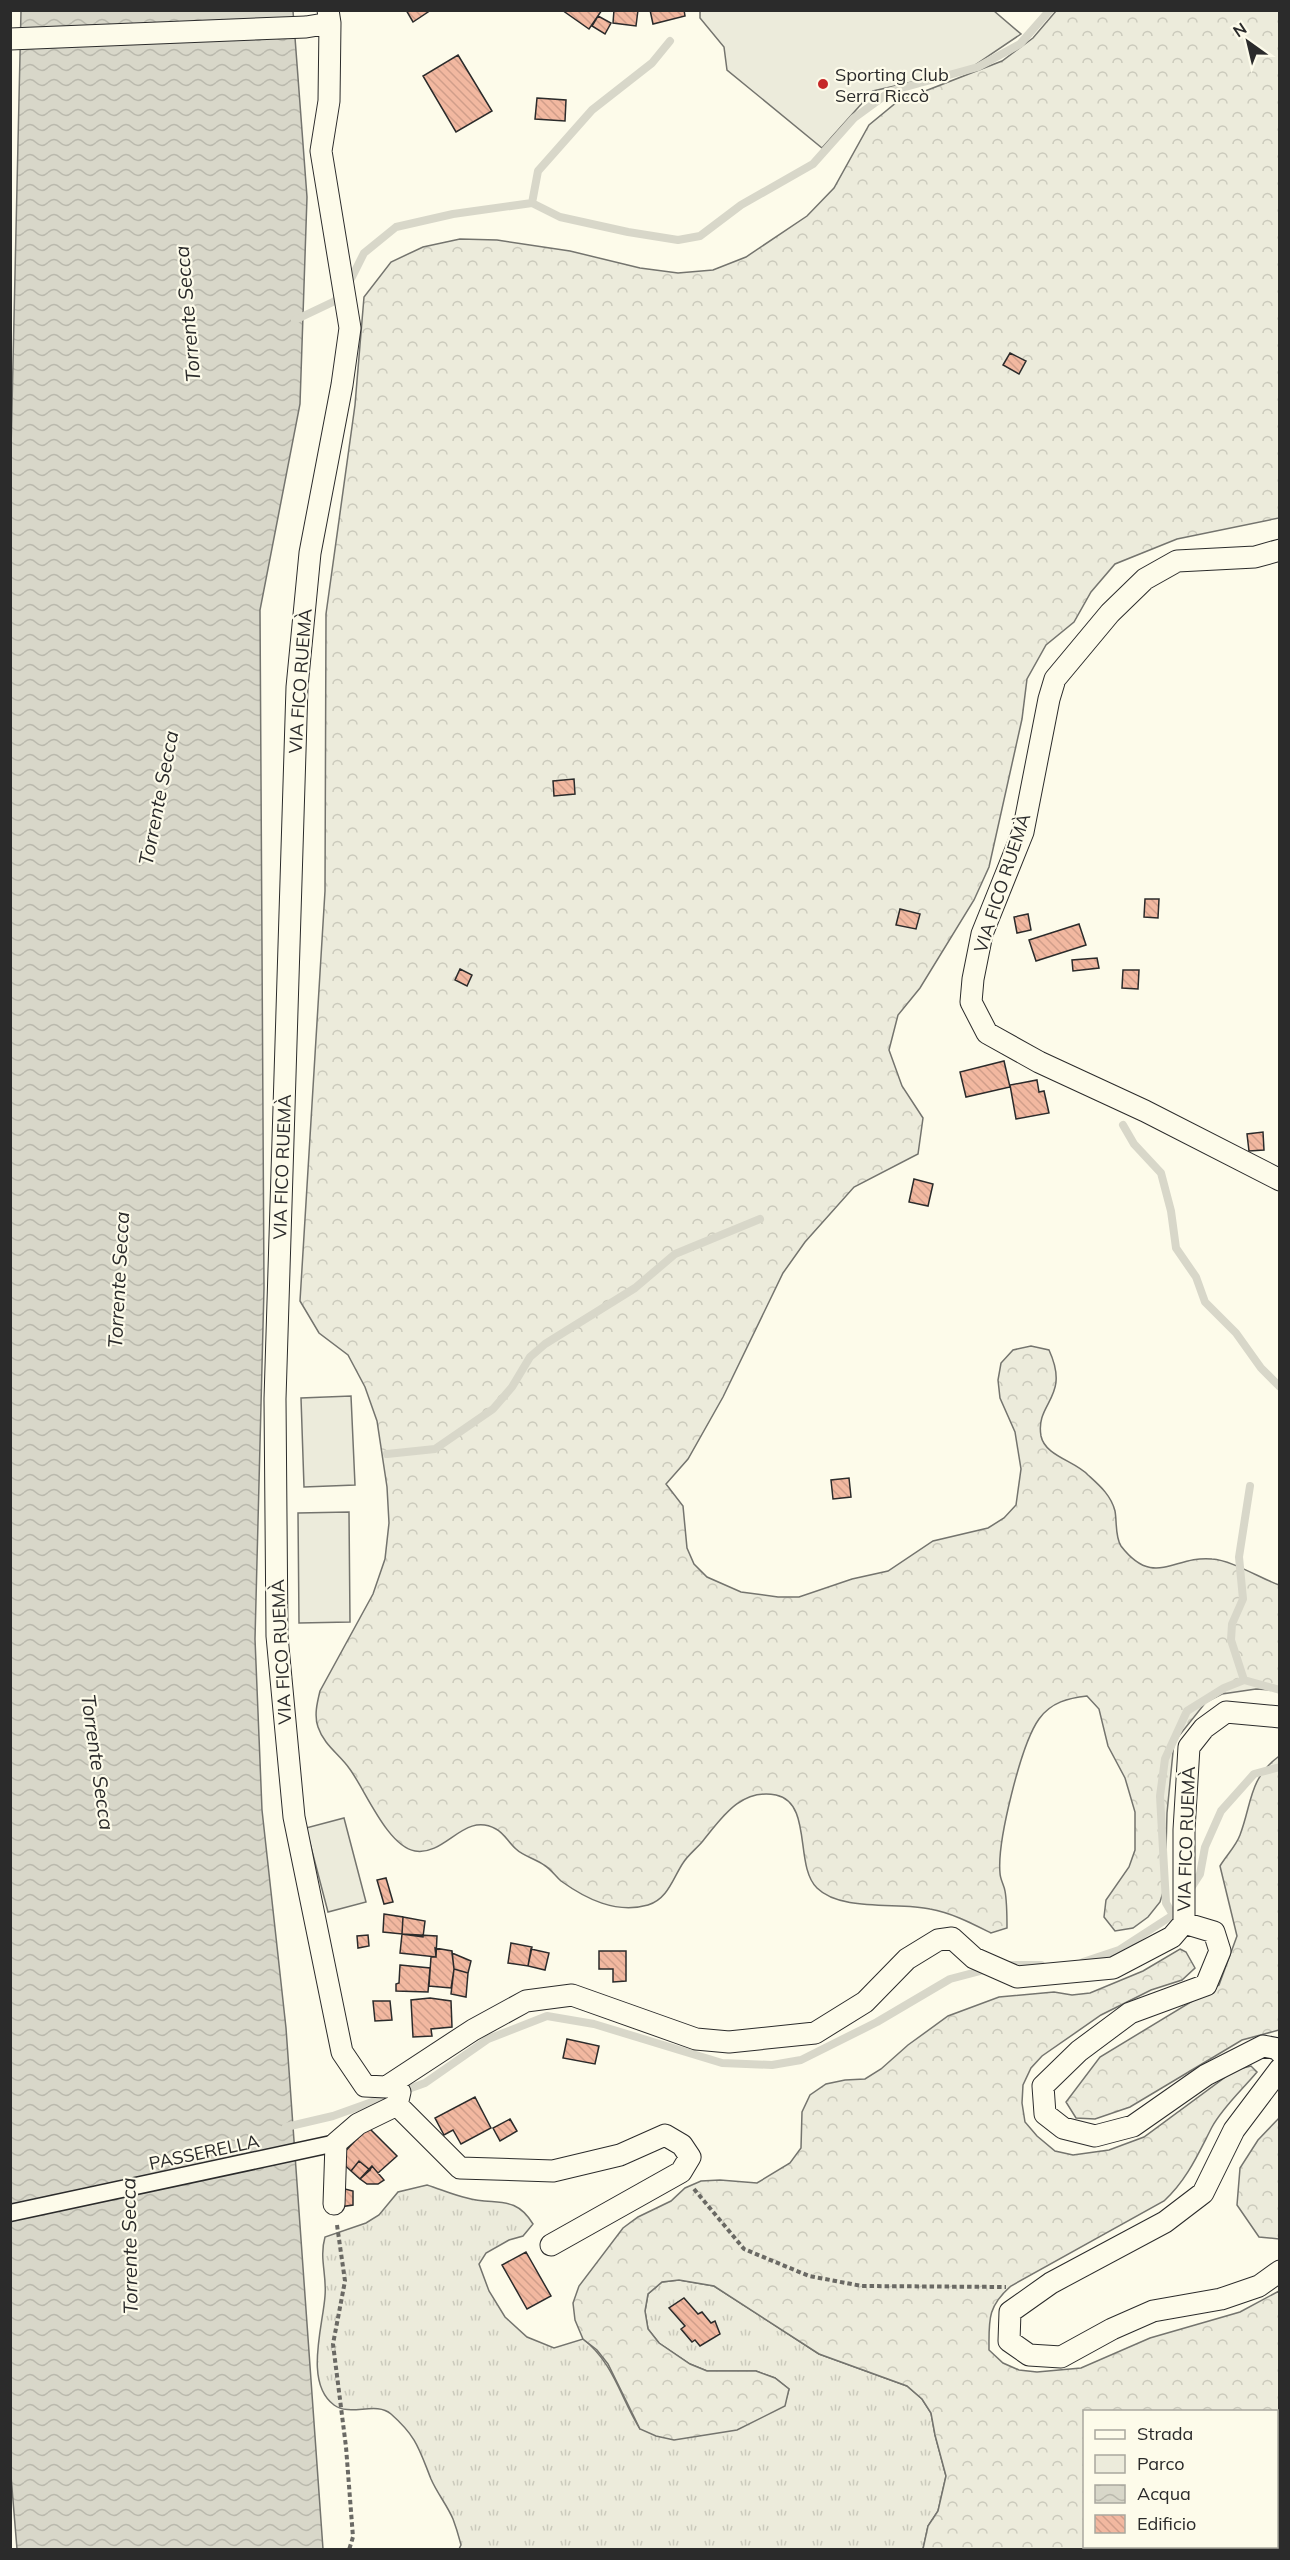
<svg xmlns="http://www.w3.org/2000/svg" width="1290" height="2560" viewBox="0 0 1290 2560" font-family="Mulish,sans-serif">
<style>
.grass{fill:url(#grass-tufts);stroke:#74746e;stroke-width:1.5}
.forest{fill:url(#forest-crowns);stroke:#74746e;stroke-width:1.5;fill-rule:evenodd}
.park{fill:#ecebdb;stroke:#74746e;stroke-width:1.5}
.water{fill:url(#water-waves);stroke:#74746e;stroke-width:1.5}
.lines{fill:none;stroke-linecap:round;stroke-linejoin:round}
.stream{stroke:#d8d7c9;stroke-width:8}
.building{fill:url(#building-back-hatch);stroke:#2b2b2b;stroke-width:1.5}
.pedestrian-casing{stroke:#2b2b2b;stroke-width:19}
.minor-casing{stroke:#2b2b2b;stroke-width:23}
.path{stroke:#6a6964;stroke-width:4;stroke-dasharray:4.5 3;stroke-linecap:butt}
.pedestrian{stroke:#fdfbea;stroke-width:16}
.minor{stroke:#fdfbea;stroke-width:21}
.poi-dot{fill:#c62828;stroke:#fdfbea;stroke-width:2}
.labels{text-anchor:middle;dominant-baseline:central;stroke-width:4.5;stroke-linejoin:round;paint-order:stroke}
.poi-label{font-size:18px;fill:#2b2b2b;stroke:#fdfbea;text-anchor:start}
.street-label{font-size:18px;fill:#2b2b2b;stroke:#fdfbea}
.water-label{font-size:20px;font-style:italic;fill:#2b2b2b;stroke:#fdfbea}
</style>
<defs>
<pattern id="grass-tufts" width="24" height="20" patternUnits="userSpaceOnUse" patternTransform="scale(1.5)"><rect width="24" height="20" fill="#ecebdb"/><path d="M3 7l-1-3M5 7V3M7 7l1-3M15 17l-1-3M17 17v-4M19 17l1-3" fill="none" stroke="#cbcabc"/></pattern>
<pattern id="forest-crowns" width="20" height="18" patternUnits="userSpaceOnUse" patternTransform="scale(1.5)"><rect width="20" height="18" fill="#ecebdb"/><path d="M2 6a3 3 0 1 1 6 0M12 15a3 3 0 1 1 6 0" fill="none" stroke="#cbcabc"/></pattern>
<pattern id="water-waves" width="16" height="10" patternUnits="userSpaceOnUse" patternTransform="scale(1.5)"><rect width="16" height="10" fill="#d8d7c9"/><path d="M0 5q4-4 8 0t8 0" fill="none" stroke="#bab9ad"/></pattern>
<pattern id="building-back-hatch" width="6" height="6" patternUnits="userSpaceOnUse" patternTransform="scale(1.5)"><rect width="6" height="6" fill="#f2b8a0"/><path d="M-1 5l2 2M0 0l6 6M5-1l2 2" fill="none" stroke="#d09e8a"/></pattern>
</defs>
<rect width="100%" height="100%" fill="#fdfbea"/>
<!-- grass -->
<path class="grass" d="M427 2185C440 2189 453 2195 467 2198 496 2206 515 2194 533 2224L523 2236 509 2240 486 2253 479 2264 489 2291 505 2317 527 2337 554 2348 583 2339C614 2363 620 2397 640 2429L784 2406 789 2389 775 2378 756 2371H707L690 2364 659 2343 648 2329 645 2311 648 2294 662 2282 679 2280 714 2286 819 2354 907 2386 922 2399 931 2413 935 2435 946 2476 938 2511 928 2526 923 2549H459L461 2545C459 2537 456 2527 453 2519 447 2505 437 2493 431 2479 419 2449 417 2437 391 2414 376 2401 350 2417 334 2405 304 2383 323 2326 325 2296 327 2275 319 2258 325 2237L366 2223 379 2215 398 2192Z"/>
<!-- forest -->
<path class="forest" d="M1056 11H1279V518L1177 539 1115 564 1091 592 1074 622 1046 645 1027 679 1022 719 989 867 974 900 920 988 898 1015 889 1050 902 1086 923 1118 918 1154 854 1187 805 1242 783 1273 723 1397 688 1459 666 1484 683 1506 687 1548 694 1564 707 1577 741 1592 778 1597H799L852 1579 888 1571 933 1541 988 1528 1004 1518 1016 1505 1021 1469 1015 1432 1000 1398 998 1380 1001 1363 1013 1350 1031 1346 1049 1350C1071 1398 1035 1402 1041 1436 1045 1456 1075 1461 1088 1475 1099 1485 1111 1495 1115 1511 1117 1522 1115 1537 1121 1546 1154 1589 1174 1555 1212 1559 1231 1560 1260 1578 1279 1585V1693L1274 1690 1256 1689 1222 1694 1206 1702 1174 1742 1167 1813 1165 1886 1160 1902 1148 1917 1133 1928 1115 1931 1104 1917 1106 1900 1129 1867 1135 1850V1812L1125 1778 1108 1746 1099 1709 1087 1696C1069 1698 1051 1702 1039 1719 1021 1744 997 1842 1000 1873 1000 1879 1004 1885 1005 1891 1007 1902 1007 1916 1007 1928L991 1933C971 1923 952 1913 930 1909 899 1902 841 1912 817 1888 794 1866 813 1803 776 1795 740 1788 721 1819 702 1842 696 1849 688 1855 683 1863 673 1878 668 1899 648 1905 616 1914 586 1899 561 1881 555 1876 551 1869 544 1865 536 1859 523 1856 516 1849 509 1843 504 1833 496 1829 464 1811 446 1856 415 1851 387 1846 365 1789 349 1768 339 1754 324 1745 318 1727 314 1716 317 1703 320 1691L373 1594 385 1559 389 1523 387 1487 377 1421 365 1387 348 1355 319 1333 300 1301 325 891 326 614 355 405 364 297 391 262 423 247 460 239 497 240 570 251 640 268 678 273 713 270 746 257 807 216 834 188 869 125 897 102 1002 61 1033 38Z
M1278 1757H1279V2030L1242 2040 1130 2107 1095 2119 1076 2118 1066 2102 1100 2057 1219 1985 1237 1936 1220 1866C1226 1856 1236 1846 1240 1835 1252 1803 1249 1779 1278 1757Z
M1180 1949 1186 1952 1195 1968 1182 1980 1151 1990 1101 2015 1042 2056 1031 2068 1023 2085 1022 2103 1025 2122 1037 2136 1055 2151 1073 2155 1109 2150 1144 2137 1235 2070 1251 2066 1257 2072C1242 2090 1223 2107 1212 2127 1198 2154 1187 2180 1164 2201L1011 2286C987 2307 989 2320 989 2350L1003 2363 1019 2370 1037 2372 1081 2368 1150 2338 1240 2312 1279 2291V2549H923L928 2526 938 2511 946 2476 935 2435 931 2413 922 2399 907 2386 819 2354 714 2286 679 2280 662 2282 648 2294 645 2311 648 2329 659 2343 690 2364 707 2371H756L775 2378 789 2389 785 2406 737 2430 674 2440 656 2436 640 2429 608 2364 597 2350 583 2339 575 2320 573 2303 579 2286 623 2228 638 2217 671 2201 685 2188 701 2181 720 2180 757 2183 790 2163 801 2148 802 2112 810 2095 826 2084 845 2080 865 2079 881 2069 908 2045 948 2016 999 1997 1054 1992 1072 1995 1090 1993 1143 1971ZM1084 2412H1276V2546H1084Z
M1279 2118V2239L1259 2237 1237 2205 1240 2168 1258 2140Z"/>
<!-- park -->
<path class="park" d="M700 11H994L1021 34 969 69 873 91 822 148 727 70 724 47 700 18Z
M351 1396 355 1485 304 1487 301 1398Z
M349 1512 350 1622 299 1623 298 1513Z
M344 1818 366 1902 328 1912 306 1828Z"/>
<!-- water -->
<path class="water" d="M21 11H293L307 197 300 404 260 610 264 1288 255 1639 262 1810 286 2028 323 2549H17L10 2464V494Z"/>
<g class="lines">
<!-- stream -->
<path class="stream" d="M532 203 538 171 592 110 652 63 670 41
M295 320 335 301 352 277 364 253 396 227 453 214 532 203 560 217 628 232 678 240 700 236 741 205 813 164 854 118 891 91 978 67 1020 44 1050 10
M1123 1125 1134 1144 1161 1173 1171 1211 1176 1248 1196 1277 1205 1302 1236 1333 1261 1368 1280 1387
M387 1454 435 1449 493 1409 512 1387 530 1357 545 1344 635 1288 675 1254 760 1219
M1244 1680 1231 1640 1232 1624 1243 1599 1239 1557 1250 1486
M1189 1891 1200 1874 1205 1847 1221 1811 1254 1774 1280 1767
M1173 1915 1166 1903 1160 1796 1165 1759 1187 1711 1224 1688 1244 1680 1280 1690
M1083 1962 1119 1950 1173 1915 1179 1906
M1005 1965H1041
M286 2127 333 2116 425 2083 488 2039 547 2016 594 2024 722 2063 772 2065 801 2060 877 2022 950 1979 988 1969"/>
</g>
<!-- building -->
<path class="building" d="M406 10H431L413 22Z
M562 10H602L589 29Z
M614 10H638L636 26 613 23Z
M650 10H684L685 16 653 24Z
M598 16 611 23 605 34 592 26Z
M458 55 492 111 456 132 423 76Z
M537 98 566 100 565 121 535 119Z
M1010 353 1026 361 1019 374 1003 365Z
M574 779 575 794 554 796 553 781Z
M1145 899H1159L1158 918 1144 917Z
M900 909 920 914 916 929 896 925Z
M1028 914 1031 930 1017 933 1014 917Z
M1079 924 1086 945 1036 961 1029 940Z
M1097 958 1099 968 1073 971 1072 960Z
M460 969 472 975 467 986 455 980Z
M1123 970H1139L1138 989 1122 988Z
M1004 1061 1010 1087 966 1097 960 1072Z
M1037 1080 1039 1092 1044 1091 1049 1113 1016 1119 1010 1085Z
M1263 1132 1264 1150 1249 1151 1247 1134Z
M914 1179 933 1184 928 1206 909 1202Z
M849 1478 851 1497 833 1499 831 1480Z
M386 1878 393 1902 384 1904 377 1880Z
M384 1914 403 1917 402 1934 383 1932Z
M403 1917 425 1921 423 1937 402 1934Z
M402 1934 437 1936 436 1957 400 1953Z
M368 1935 369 1946 358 1948 357 1936Z
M511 1943 532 1947 528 1966 508 1963Z
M435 1948 452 1951 454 1969 451 1988 429 1986 431 1957H436Z
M531 1949 549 1953 545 1970 528 1966Z
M599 1951H626V1981L613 1982V1969H599Z
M452 1953 471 1961 468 1973 454 1969Z
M400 1965 430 1968 428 1992 396 1991V1984L399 1983Z
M454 1969 468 1973 466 1997 451 1994Z
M430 1998 451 2001 452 2027 431 2029 432 2036 413 2037 411 2000Z
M373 2001H390L392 2020 375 2021Z
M567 2039 599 2046 595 2064 563 2058Z
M475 2097 491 2128 461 2144 453 2130 444 2135 435 2118Z
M510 2119 517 2131 500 2141 493 2128Z
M368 2127 397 2156 378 2173 372 2166 370 2170 359 2161 351 2171 338 2159Z
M359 2161 370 2170 360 2179 351 2171Z
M372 2166 384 2180 378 2184H367L360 2179Z
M341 2188 353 2191V2205L339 2207Z
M526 2252 551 2296 527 2309 502 2265Z
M684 2298 698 2314 702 2312 711 2323 715 2321 720 2334 700 2346 695 2340 692 2342 681 2329 685 2326 669 2308Z"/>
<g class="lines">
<!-- pedestrian casing -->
<g class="pedestrian-casing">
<path id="pedestrian" d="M10 2213 336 2143"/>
</g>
<!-- minor casing -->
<g class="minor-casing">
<path id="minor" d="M328 10 330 23 329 101 321 151 350 328 342 385 310 553 297 687 275 1399 277 1636 294 1817 342 2052 365 2086 386 2087 473 2030 526 2001 572 1995 696 2039 729 2042 815 2033 865 2002 907 1959 938 1940 952 1938 974 1958 1017 1977 1113 1968 1172 1937 1184 1923V1830L1189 1747 1204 1728 1226 1712 1280 1717
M10 39 306 27 330 23
M1280 550 1255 557 1177 561 1145 579 1110 613 1055 679 1049 699 1023 832 982 934 973 979 971 1002 987 1033 1039 1062 1145 1111 1280 1180
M1184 1923 1214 1932 1220 1951 1206 1985 1130 2013 1079 2051 1043 2086 1045 2114 1063 2128 1095 2136 1133 2126 1206 2075 1263 2046 1279 2049 1280 2052
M1280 2069 1234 2130 1203 2193 1165 2222 1051 2283 1010 2312 1009 2341 1029 2355 1061 2357 1112 2329 1153 2311 1221 2299 1259 2286 1280 2271
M397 2105 460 2168 553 2171 620 2155 665 2135 682 2145 690 2157 681 2172 551 2245
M334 2204 336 2143 358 2124 397 2105 400 2092"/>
</g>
<!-- path -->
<path class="path" d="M694 2189 744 2249 809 2276 862 2286 1006 2287
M337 2225 345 2281 333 2344 346 2447 353 2537 349 2550"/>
<!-- pedestrian -->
<use href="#pedestrian" class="pedestrian"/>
<!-- minor -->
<use href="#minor" class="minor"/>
</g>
<!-- markers -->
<circle class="poi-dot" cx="823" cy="84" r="6"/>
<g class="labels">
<!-- poi labels -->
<g class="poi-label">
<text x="835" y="74">Sporting Club<tspan x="835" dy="21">Serra Riccò</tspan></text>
</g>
<!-- street labels -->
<g class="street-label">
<text transform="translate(300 681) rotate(-86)">VIA FICO RUEMÀ</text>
<text transform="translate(1002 883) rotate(-72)">VIA FICO RUEMÀ</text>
<text transform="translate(282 1167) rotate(-88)">VIA FICO RUEMÀ</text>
<text transform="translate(281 1652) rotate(-93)">VIA FICO RUEMÀ</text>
<text transform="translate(1186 1839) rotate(-88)">VIA FICO RUEMÀ</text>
<text transform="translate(204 2152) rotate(-12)">PASSERELLA</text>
</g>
<!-- water labels -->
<g class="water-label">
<text transform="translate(187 314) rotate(-95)">Torrente Secca</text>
<text transform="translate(158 798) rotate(-79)">Torrente Secca</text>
<text transform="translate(118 1280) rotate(-87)">Torrente Secca</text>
<text transform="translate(98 1762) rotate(82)">Torrente Secca</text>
<text transform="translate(129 2246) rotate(-91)">Torrente Secca</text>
</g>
</g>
<!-- border -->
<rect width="1290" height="2560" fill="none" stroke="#2b2b2b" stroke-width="24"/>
<!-- legend -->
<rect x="1083" y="2410" width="195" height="138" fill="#fdfbea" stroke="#a9a89e" stroke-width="1.5"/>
<rect x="1095" y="2430" width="30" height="9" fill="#fdfbea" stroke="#a9a89e" stroke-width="1.5"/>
<text x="1137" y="2440" font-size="18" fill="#2b2b2b">Strada</text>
<rect x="1095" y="2455" width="30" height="18" fill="#ecebdb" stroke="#a9a89e" stroke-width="1.5"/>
<text x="1137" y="2470" font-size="18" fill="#2b2b2b">Parco</text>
<rect x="1095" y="2485" width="30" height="18" fill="url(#water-waves)" stroke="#a9a89e" stroke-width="1.5"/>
<text x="1137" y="2500" font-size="18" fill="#2b2b2b">Acqua</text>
<rect x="1095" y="2515" width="30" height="18" fill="url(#building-back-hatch)" stroke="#a9a89e" stroke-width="1.5"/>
<text x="1137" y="2530" font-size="18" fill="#2b2b2b">Edificio</text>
<!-- north arrow -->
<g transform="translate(1248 42) rotate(326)" stroke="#fdfbea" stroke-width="4.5" paint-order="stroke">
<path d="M0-4.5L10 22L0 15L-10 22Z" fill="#2b2b2b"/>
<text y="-9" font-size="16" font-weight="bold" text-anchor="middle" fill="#2b2b2b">N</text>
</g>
</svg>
